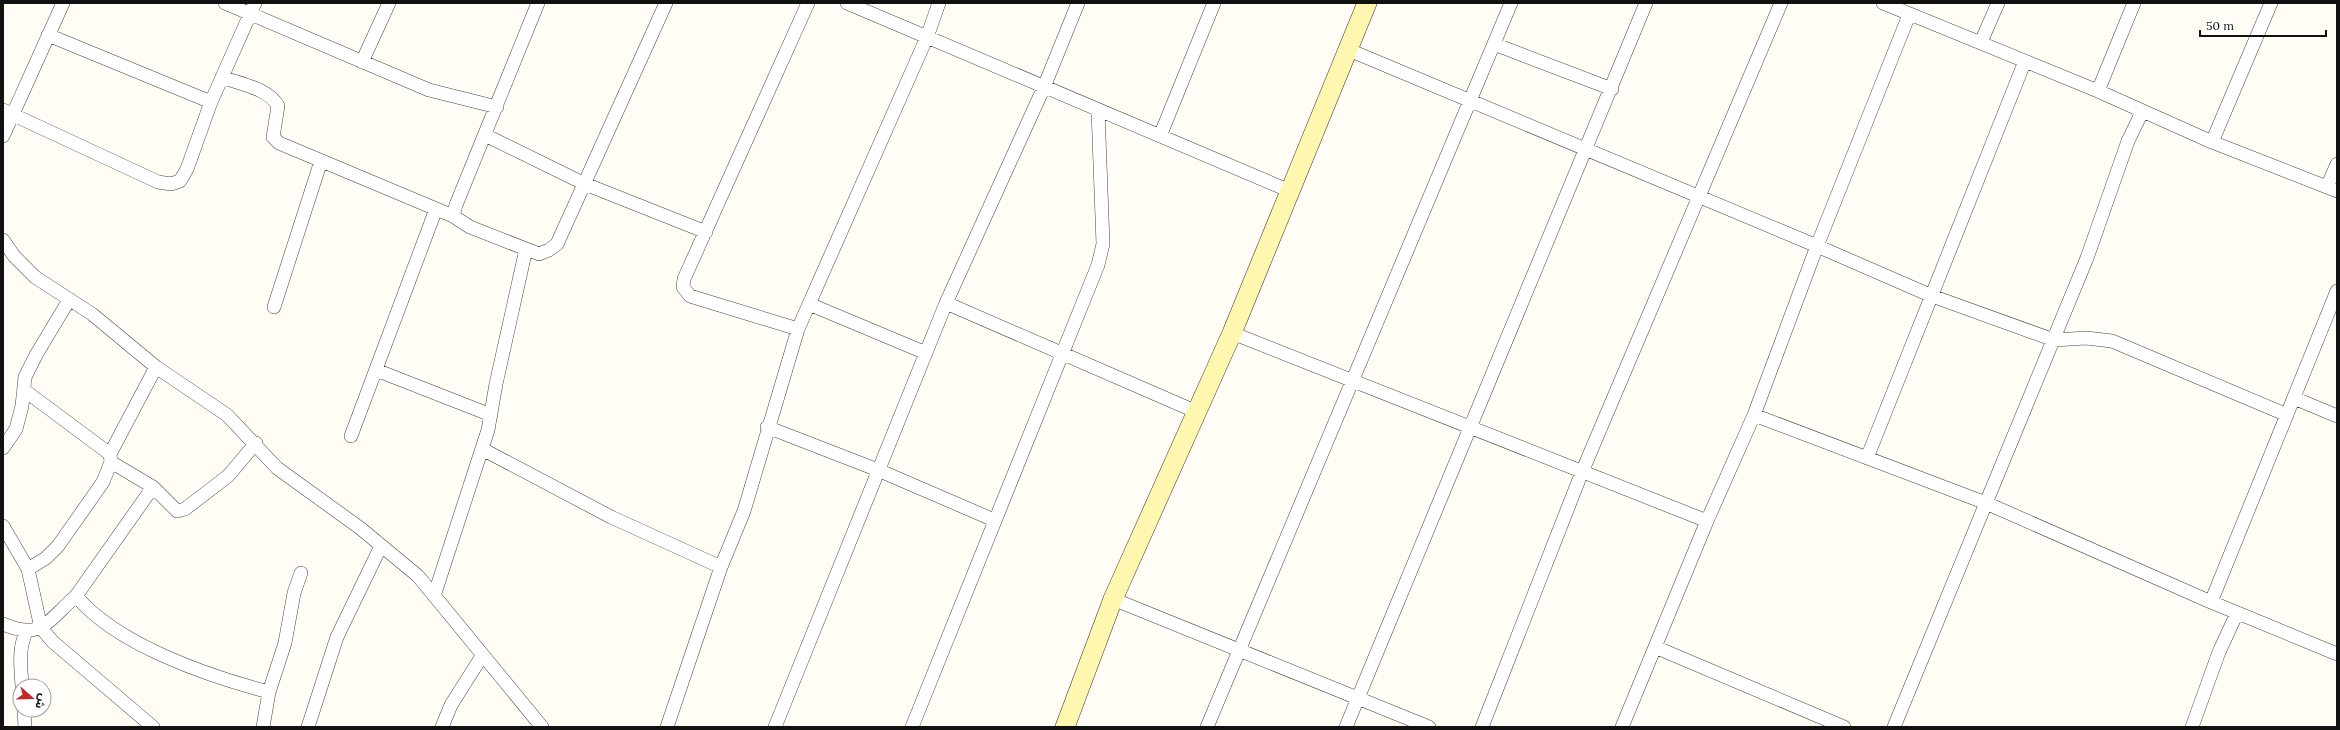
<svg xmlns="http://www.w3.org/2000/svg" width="2340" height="730" viewBox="0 0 2340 730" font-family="Lora,'Noto Sans Arabic',serif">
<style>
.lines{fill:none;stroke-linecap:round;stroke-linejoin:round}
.street-casing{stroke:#444;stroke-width:14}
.secondary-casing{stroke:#333;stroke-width:20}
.street{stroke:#fff;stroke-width:13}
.secondary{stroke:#fff6b0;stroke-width:19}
</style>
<rect width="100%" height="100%" fill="#fffdf5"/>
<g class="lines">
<!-- street casing -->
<g class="street-casing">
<path id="street" d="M225 3 429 90 497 107
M538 3 456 205 453 216 470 227 539 254 549 250 557 244 666 3
M847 3 1290 191
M1883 3 2098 91 2212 142 2337 191
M48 35 211 102
M1981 42 1998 3
M1494 44 1612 89
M1349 50 1817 246 1932 296 2054 340 2086 338 2112 341 2287 415
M362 62 389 3
M222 77C240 84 268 88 278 106L273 137 279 143 453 216
M2098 91 2134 3
M3 110 158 182 171 184 180 181 187 169 211 102 255 3
M2142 112 2128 141 2087 258 1986 503 2211 602 2337 654
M485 135 585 184 706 232
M3 136 63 3
M1160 136 1214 3
M2212 142 2271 3
M2327 187 2337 164
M3 240 14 256 35 277 92 314 156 367 227 415 277 468 360 528 418 576 542 727
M946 303 1197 412
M809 304 926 353
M274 307 321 161
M798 329 690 296 683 287 684 279 808 3
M1232 333 1707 521
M376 370 491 415
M24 390 110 454
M2294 398 2337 416
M1754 415 1986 503 1894 727
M767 427 878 470 994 520
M351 436 436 209
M3 448 16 429 22 406 25 377 36 355 69 300
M482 449 611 517 721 567
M1867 458 2025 61
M111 462 153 487 177 511 185 509 228 476 256 443
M3 526 28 569 41 628 53 642 153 727
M28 569 46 558 58 546 103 482 111 462 110 454 156 367
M76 596 153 487
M434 596 488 430 496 384 526 249
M1113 599 1429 727
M2211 602 2337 291
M3 624C42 641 48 620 76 596 117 645 208 676 269 692
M1655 647 1844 727
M22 686C21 667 18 650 26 632
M24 710 25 727
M263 727 269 692 285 643 294 593 301 573
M308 727 337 637 381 546
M442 727 451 705 482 656
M667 727 721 567 744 511 798 329 927 37 939 3
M775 727 946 303 1044 87 1078 3
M912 727 1098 265 1103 244 1098 110
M1207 727 1511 3
M1346 727 1646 3
M1482 727 1582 472 1781 3
M1622 727 1707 521 1754 415 1817 246 1909 15
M2192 727 2219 652 2237 613"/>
</g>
<!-- secondary casing -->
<g class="secondary-casing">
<path id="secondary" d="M1065 727 1113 599 1232 333 1367 3"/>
</g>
<!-- street -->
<use href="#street" class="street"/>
<!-- secondary -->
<use href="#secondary" class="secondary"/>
</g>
<!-- border -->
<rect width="2340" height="730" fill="none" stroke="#111111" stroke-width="8"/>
<!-- north arrow -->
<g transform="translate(32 698) rotate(110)"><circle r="19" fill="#ffffff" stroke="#a0a0a0"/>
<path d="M0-3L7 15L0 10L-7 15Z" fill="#c4262e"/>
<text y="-6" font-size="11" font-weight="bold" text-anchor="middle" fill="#111111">ش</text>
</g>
<!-- scale -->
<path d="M2200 30v6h126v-6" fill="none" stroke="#111111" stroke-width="2"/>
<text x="2206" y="30" font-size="12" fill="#111111" stroke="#ffffff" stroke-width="3" paint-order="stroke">50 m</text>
</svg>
